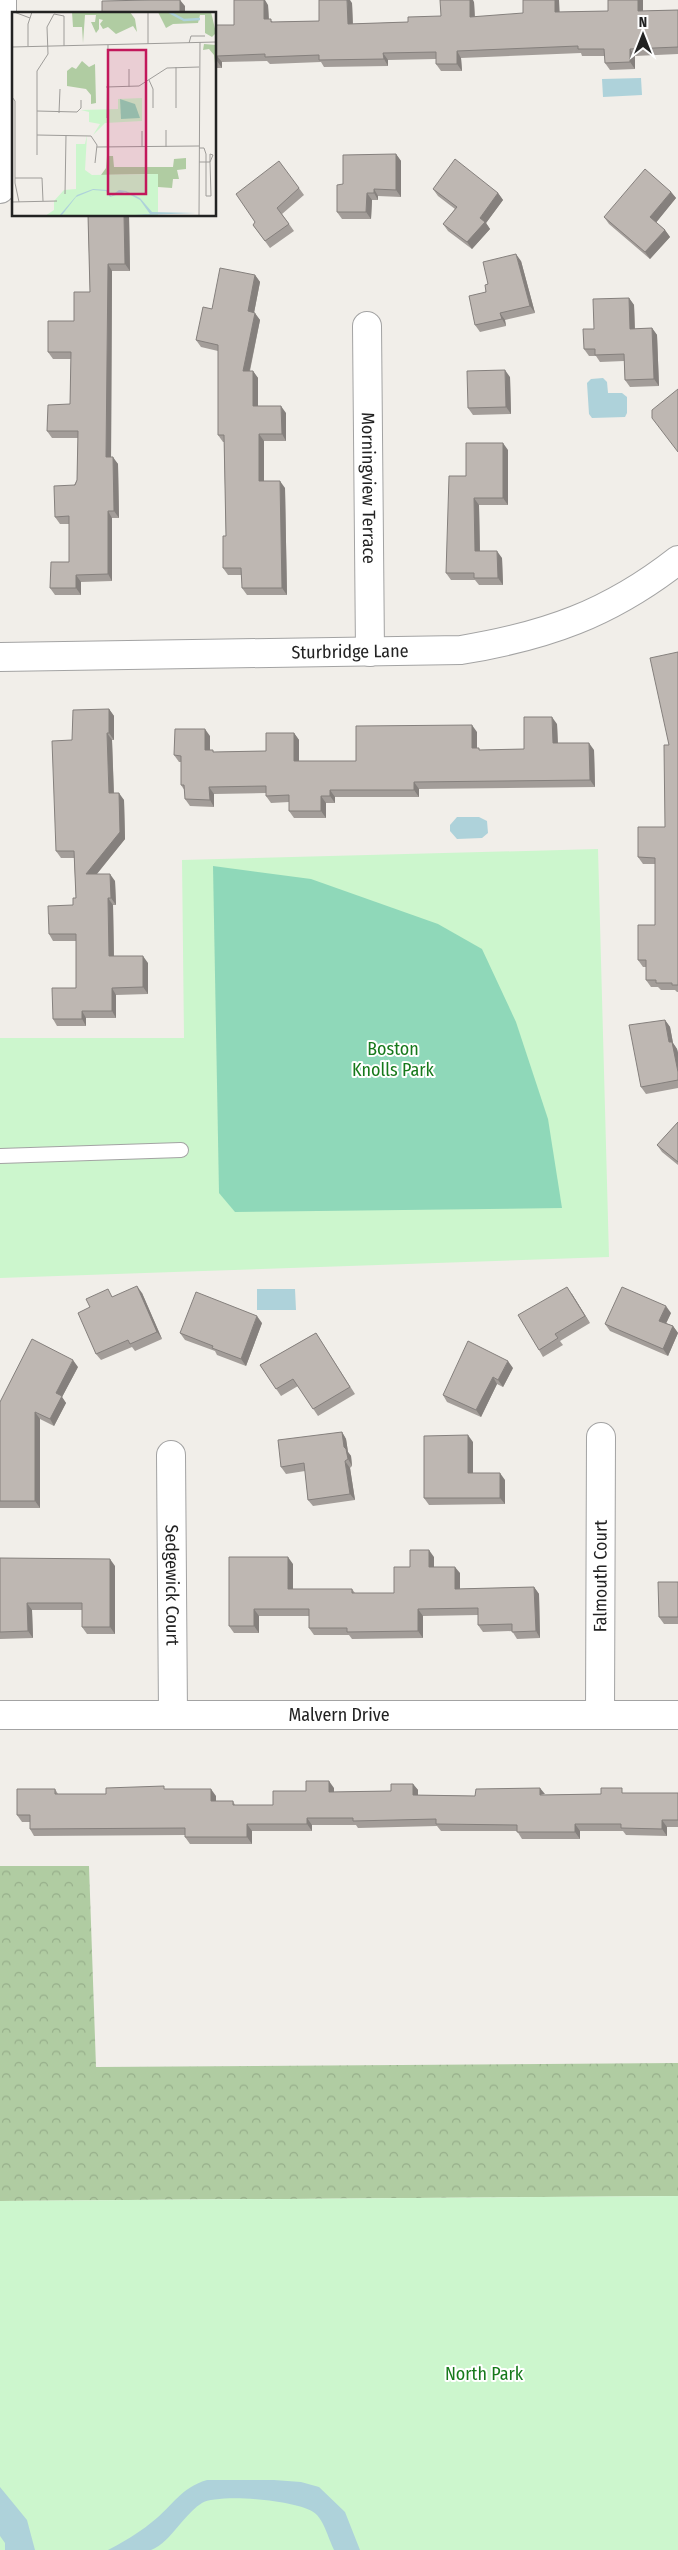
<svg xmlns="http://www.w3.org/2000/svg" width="678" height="2550" viewBox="0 0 678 2550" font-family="'Fira Sans Condensed',sans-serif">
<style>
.forest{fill:url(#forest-crowns)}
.park{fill:#ccf6cd}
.pitch{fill:#8fd8b9}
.water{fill:#aed2da}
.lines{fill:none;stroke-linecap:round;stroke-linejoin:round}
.service-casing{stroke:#a3a3a3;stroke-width:16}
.minor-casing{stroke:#a3a3a3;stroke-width:30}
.service{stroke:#fff;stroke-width:14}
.minor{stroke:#fff;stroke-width:28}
.wall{fill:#a39d99}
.shaded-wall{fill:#85807d}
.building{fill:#beb7b2;stroke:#85807d}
.labels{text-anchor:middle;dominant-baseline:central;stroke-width:4;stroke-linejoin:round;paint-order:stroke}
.street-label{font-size:18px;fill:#222;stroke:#fff}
.park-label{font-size:18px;fill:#16791b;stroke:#fff}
.inset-river{fill:none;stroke:#aed2da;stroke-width:2.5}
.inset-road{fill:none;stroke:#9e9c99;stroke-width:1}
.view{fill:#c2185b;fill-opacity:0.15;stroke:#c2185b;stroke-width:2.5}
.inset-edge{fill:none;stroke:#222;stroke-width:2.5}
</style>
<defs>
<pattern id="forest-crowns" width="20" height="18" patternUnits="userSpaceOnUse" patternTransform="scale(1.25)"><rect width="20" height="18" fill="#b0cca2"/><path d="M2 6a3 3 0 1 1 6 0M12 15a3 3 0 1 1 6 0" fill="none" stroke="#97af8b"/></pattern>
</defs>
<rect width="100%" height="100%" fill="#f1eee9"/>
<!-- forest -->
<path class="forest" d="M0 1866H89L96 2067 678 2063V2196L0 2201Z"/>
<!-- park -->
<path class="park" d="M598 849 609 1257 0 1278V1038H184L182 860Z
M678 2196V2550H0V2201Z"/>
<!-- pitch -->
<path class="pitch" d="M213 866 311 879 438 924 482 949 516 1022 548 1119 562 1208 235 1212 219 1193Z"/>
<!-- water -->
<path class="water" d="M641 78 642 95 603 97 602 79Z
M603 378 607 382 608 393H622L627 397V413L625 417 592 418 589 414 587 383 591 379Z
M457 817H479L487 821 488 833 482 838 457 839 450 831V825Z
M257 1289H295L296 1310H257Z
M207 2480H274L301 2482 319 2487 345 2512 360 2550H334C329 2540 325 2524 317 2515 304 2500 219 2493 202 2503 184 2514 169 2544 151 2550 139 2550 120 2550 108 2550 123 2542 139 2533 152 2522 173 2506 180 2488 207 2480Z
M0 2487 27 2520 35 2550H5V2543L0 2536Z"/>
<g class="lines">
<!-- service casing -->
<g class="service-casing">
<path id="service" d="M0 1156 181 1150"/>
</g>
<!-- minor casing -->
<g class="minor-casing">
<g id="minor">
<path d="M0 189 2 171V0"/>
<path id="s1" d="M367 326 370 652"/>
<path id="s2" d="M0 657 461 650C546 636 609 614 678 560"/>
<path id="s3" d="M171 1455 173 1714"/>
<path id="s4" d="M0 1715H678"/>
<path id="s5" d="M600 1715 601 1437"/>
</g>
</g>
<!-- service -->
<use href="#service" class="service"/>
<!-- minor -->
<use href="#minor" class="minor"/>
</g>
<!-- wall -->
<path class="wall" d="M643 0V11L678 10V54L635 56V69L610 70 605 63V56H582L581 53 461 58 462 71H441L436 64V59L388 60V66L324 67 321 62 270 64 267 61 222 62V68H215V25H234L268 5 269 19 273 22 319 21 352 3 353 24 408 22 441 16 474 2 475 17 560 12 608 11Z
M396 154 401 161V197L378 196V200H372L371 219H342L337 212 343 184Z
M299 188 304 195 282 214 294 231 270 248 253 225Z
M433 189 498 193 503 200 486 223 490 229 472 249 448 231 443 224 455 209 438 196Z
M671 192 676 198 656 222 665 230 670 237 650 259 609 224 604 217Z
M88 215H129L130 271H112L111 457 118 464 119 518H112V581L81 582V595H55L50 588 69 562V524H60L55 517 77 480 78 438H52L47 431 70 404 71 359H53L48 352 74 321 90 292Z
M521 261 535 313 505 320 506 326 480 332 475 325 488 284Z
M255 275 260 282 254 313 260 320 250 371H253L258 378V406L286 413V441H264V481L285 488 287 595H247L242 588V575H228L223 568 226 536 224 442H223L218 435V351L201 347 196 340 212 309Z
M629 298 634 305 635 329 652 328 657 335 659 386 630 387 625 380 624 361 600 362 596 356H589L584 349 594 329Z
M510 377 511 414 473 415 468 408Z
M508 450V505H479L480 551 502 558 503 585H479L475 580H451L446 573 466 476Z
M678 652V992H677L675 990H661L658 987H651L646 980V967H643L638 960 655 925V864H643L638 857 665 827 669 745Z
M109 709 114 716V740H112L114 793 124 800 125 839 97 874 115 881 116 905H113L114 956 148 963V994L116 995V1018H86V1026H57L53 1019 76 988V941H53L49 934 73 905 76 898 74 858H61L56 851 72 740Z
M557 724 558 743 594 750 595 787 419 789V797H335V803H326V818H294L289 811V802L271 803 266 796V793L214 794V807L190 806 185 799V791L181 785V762H179L174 755 210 736V750L214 752 266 751 294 733 299 740V761H356L477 732V748L480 750 524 749Z
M665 1020 670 1027 673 1043 677 1049 678 1053V1088L646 1094 641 1087Z
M678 1122V1165L662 1152 657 1145Z
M142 1293 162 1339 135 1351 132 1347 101 1360 96 1354 113 1297Z
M572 1294 590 1323 560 1341 563 1345 543 1357 539 1350Z
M671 1313 666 1323 673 1326 678 1333 668 1356 610 1331 605 1324Z
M262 1323 246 1366 217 1355 215 1351 185 1340 180 1333Z
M316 1333 355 1394 318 1416 298 1386 281 1396 260 1365Z
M78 1367 62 1397 66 1403 54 1426 40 1419V1508H0V1402Z
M513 1368 503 1387 497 1384 481 1417 447 1402 443 1395Z
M342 1432 346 1439 348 1452 351 1456 352 1466 350 1468 355 1500 313 1506 308 1500 305 1471 286 1474 281 1467Z
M473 1442V1473L505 1480V1504L429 1505 424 1498Z
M434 1557V1567L460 1573V1589L534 1587 539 1594 540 1638 517 1639 512 1631 483 1632 478 1625V1615L423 1616V1638L352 1639 349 1635H314L309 1628V1616H259V1633H234L229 1626 293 1564V1589H352L355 1593H394L410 1567Z
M0 1558 115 1566V1634H87L82 1627V1610H32L33 1638 0 1639Z
M678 1582V1624H664L659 1617Z
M413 1784 418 1790V1795L475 1796 678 1793V1827H667V1836L626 1835 623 1831H580V1839H522L517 1831H441L437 1826 358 1828 356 1825H312V1831H252V1844H190L185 1837V1835L34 1836 30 1829V1822H22L17 1815 55 1789 58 1794H106L166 1789 216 1796V1801H233L235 1805H273L306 1791 334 1788V1792L391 1791Z"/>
<!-- shaded-wall -->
<path class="shaded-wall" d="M180 0 185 6V14H180Z
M264 0H265L268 5 269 26 264 19Z
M347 0H350L352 3 353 31 348 24Z
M470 0H473L474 2 475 24 470 17Z
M555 0H559L560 19 555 12Z
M638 0H643V18L638 11Z
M630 49 635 56V69L630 62Z
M457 51 461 58 462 71 457 64Z
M383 53 388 60V66L384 59Z
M217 56 222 62V68L217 61Z
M396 154 401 161V197L396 190Z
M374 189 378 196V200L374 193Z
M671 192 676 198 655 224 650 217Z
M367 193 372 200 371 219 366 212Z
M498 193 503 200 486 223 490 229 472 249 467 242 480 218Z
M124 215H129L130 271 125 264Z
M665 230 670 237 650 259 645 252Z
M516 254 521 261 535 313 530 306Z
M108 264 112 271 111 464 106 457Z
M255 275 260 282 253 318 248 311Z
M629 298 634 305 635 336 630 329Z
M255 313 260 320 248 378 243 371Z
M500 313 505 320 506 326 502 319Z
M652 328 657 335 659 386 654 379Z
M505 370 510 377 511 414 506 407Z
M253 371 258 378V413L253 406Z
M281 406 286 413V441L282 434Z
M259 434 264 441V488L259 481Z
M503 443 508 450V505L503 498Z
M113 457 118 464 119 518 114 511Z
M280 481 285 488 287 595 282 588Z
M474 498 479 505 480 558 475 551Z
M108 511 112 518V581L108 574Z
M497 551 502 558 503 585 498 578Z
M76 575 81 582V595L76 588Z
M109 709 114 716V740L109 733Z
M552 717 557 724 558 750 553 743Z
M472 725 477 732V755L472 748Z
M205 729 210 736V757L205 750Z
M107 733 112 740 114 800 109 793Z
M294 733 299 740V768L294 761Z
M589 743 594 750 595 787 590 780Z
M414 782 419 789V797L414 790Z
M209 787 214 794V807L210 800Z
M330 790 335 797V803L330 796Z
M119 793 124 800 125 839 91 881 86 874Z
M321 796 326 803V818L321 811Z
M110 874 115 881 116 905 111 898Z
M108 898 113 905 114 963 109 956Z
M143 956 148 963V994L143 987Z
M112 988 116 995V1018L112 1011Z
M82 1011 86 1018V1026L82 1019Z
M665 1020 670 1027 673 1043 677 1049 678 1053V1072L669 1042Z
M137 1286 142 1293 162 1339 157 1332Z
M567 1287 572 1294 590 1323 585 1316Z
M666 1306 671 1313 664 1328 659 1321Z
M257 1316 262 1323 246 1366 241 1359Z
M673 1326 678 1333 668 1356 663 1349Z
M73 1360 78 1367 62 1397 66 1403 54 1426 50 1419 56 1393Z
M508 1361 513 1368 503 1387 498 1380Z
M493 1377 497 1384 481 1417 476 1410Z
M35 1412 40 1419V1508L35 1501Z
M342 1432 346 1439 348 1452 351 1456 352 1466 348 1459 344 1447Z
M468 1435 473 1442V1480L468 1473Z
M345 1461 350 1468 355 1500 350 1494Z
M500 1473 505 1480V1504L500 1498Z
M429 1550 434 1557V1573L429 1567Z
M288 1557 293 1564V1596L288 1589Z
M110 1559 115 1566V1634L110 1627Z
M455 1567 460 1573V1596L455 1589Z
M534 1587 539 1594 540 1638 536 1631Z
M27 1603 32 1610 33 1638 28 1631Z
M254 1609 259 1616V1633L254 1626Z
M418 1609 423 1616V1638L418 1631Z
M329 1781 334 1788V1799L329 1792Z
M413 1784 418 1790V1802L413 1795Z
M540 1788 545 1794 540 1795Z
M211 1789 216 1796V1808L211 1801Z
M307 1818 312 1825V1831L307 1824Z
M662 1820 667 1827V1836L662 1829Z
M247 1824 252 1831V1844L247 1837Z
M575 1824 580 1831V1839L575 1832Z"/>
<!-- building -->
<path class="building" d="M150 0H180V14H102V1Z
M234 0H264V19H271V22L319 21V0H347L348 24 408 22V17L441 16 440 0H470V17L523 13V0H555V12L608 11V0H638V11L678 10V47L630 49V62L605 63 604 49H578V46L457 51V64H436V52L383 53 384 59 319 60V55L265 57V54L217 56V61H215V25H234Z
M396 154V190L374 189V193H367L366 212H337V185L343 184V155Z
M455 159 498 193 480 218 485 222 467 242 443 224 457 207 433 189Z
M279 161 299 188 277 208 289 224 265 241 253 225 255 222 236 194Z
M645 169 671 192 650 217 665 230 645 252 604 217Z
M88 215H124L125 264H108L106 457H113L114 511H108V574L76 575V588H50L51 562H69V516L55 517 54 486 75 485 77 480 78 431H47L48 405 70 404 71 352H48V321H74V292H90Z
M516 254 530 306 500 313 502 319 475 325 469 296 486 292 485 285 488 284 483 262Z
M220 268 255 275 248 311 255 313 243 371H253V406H281L282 434H259V481H280L282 588H242L241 568H223V536H226L224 435H218V345L196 340 203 307 212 309Z
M629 298 630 329 652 328 654 379 625 380 624 354 595 355V349H584L583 329H594L593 299Z
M505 370 506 407 468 408 467 371Z
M678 389V452L652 418V410Z
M466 443H503V498H474L475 551H497L498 578H474V573H446L449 476H466Z
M678 652V985H672V983H656V980H646V960H638V925H655V858L638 857V827H665L664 745H669L650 658Z
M109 709V733H107L109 793H119L120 832 86 874H110L111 898H108L109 956H143V987L112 988V1011H82V1019H53L52 988H76V934H49L48 906 73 905V898H76L74 851H56L52 741 72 740 73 710Z
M524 717H552L553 743H589L590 780 414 782V790H330V796H321V811H289V795L266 796V786L209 787 210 800 185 799 184 785H181V756L174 755 175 729H205V750H213V752L266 751V733H294V761H356V726L472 725V748H479V750L524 749Z
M665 1020 669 1042H672L678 1072V1080L641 1087 629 1025Z
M678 1122V1162L657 1145Z
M137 1286 157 1332 130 1344 128 1340 96 1354 78 1313 90 1307 86 1299 108 1289 112 1297Z
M567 1287 585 1316 555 1334 558 1338 539 1350 518 1315Z
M622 1287 666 1306 659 1321 673 1326 663 1349 605 1324Z
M196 1292 257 1316 241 1359 212 1348 213 1346 180 1333Z
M316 1333 350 1387 313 1409 293 1379 276 1389 260 1365Z
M32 1339 73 1360 56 1393 62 1396 50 1419 35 1412V1501H0V1402Z
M468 1341 508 1361 498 1380 493 1377 476 1410 443 1395Z
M342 1432 344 1447 346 1449 348 1459 345 1461 350 1494 308 1500 304 1463 281 1467 278 1440Z
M468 1435V1473H500V1498H424V1436Z
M410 1550H429V1567H455V1589L534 1587 536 1631 512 1632V1624L478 1625V1608L418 1609V1631L347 1632V1628H309V1609H254V1626H229V1557H288V1589H352V1593H394V1567H410Z
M0 1558 110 1559V1627H82V1603H27L28 1631 0 1632Z
M658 1582H678V1617H659Z
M306 1781H329V1792L391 1791V1784H413V1795L475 1796 476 1789 540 1788V1795L601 1794V1788H622V1793H678V1820H662V1829L621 1828V1824H575V1832H517V1825L436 1824V1819L353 1821V1818H307V1824H247V1837H185V1828L30 1829V1815H17V1789H55V1794H106V1788L164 1786V1789H211V1801H233V1805H273V1791H306Z"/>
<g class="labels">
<!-- street labels -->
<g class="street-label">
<text stroke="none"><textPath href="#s1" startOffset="162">Morningview Terrace</textPath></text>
<text stroke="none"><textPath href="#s2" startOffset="350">Sturbridge Lane</textPath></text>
<text stroke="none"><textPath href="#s5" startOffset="139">Falmouth Court</textPath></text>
<text stroke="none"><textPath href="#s3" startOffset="130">Sedgewick Court</textPath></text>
<text stroke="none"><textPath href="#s4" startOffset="339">Malvern Drive</textPath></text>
</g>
<!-- park labels -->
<g class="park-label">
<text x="393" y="1049">Boston<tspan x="393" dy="21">Knolls Park</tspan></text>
<text x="484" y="2374">North Park</text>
</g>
</g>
<!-- overview -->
<g transform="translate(12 12)">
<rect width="204" height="204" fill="#f1eee9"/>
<path d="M60 0H118L123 7 125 20 121 14 104 22 96 15 91 17 88 12 91 8 87 7V17L84 21 79 10H83L84 3H73L71 31 70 15H61ZM146 0H199L204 21 200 25 193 21V3H188L186 11 161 12 154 16ZM192 32 204 33V60L202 43 197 37 191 38ZM70 49 77 55 83 52 84 91 79 92V83L74 77 55 74V59L60 55 64 57ZM95 144H101L102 155H161L162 147 174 146V157L165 158 167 167H161L160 176 146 175V162L89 163 94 156Z" fill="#b0cca2"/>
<path d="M130 86V109L93 111 81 123 88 112 77 110V100L69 98 106 97V87ZM75 123 73 158 80 163 146 162V204H33L42 198V189L52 178 64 177V132H73Z" fill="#ccf6cd"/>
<path d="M108 87 123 92 128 106 109 107Z" fill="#8fd8b9"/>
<path d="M81 177 95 178 99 184 107 178 114 179 128 186 140 200 184 201 108 204 138 202 128 188 113 180 98 185 94 179 81 178 64 185 50 203 47 204 65 183Z" fill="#aed2da"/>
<path class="inset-river" d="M157 0 172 8 188 7"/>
<path class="inset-road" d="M2 0 18 6M136 0V32M177 31 179 24H193M16 34V12L20 0M0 35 204 30M117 57V75M137 68 141 77V96M94 75 127 74 155 56 187 55M0 85 3 89V171L7 190M164 96V55M25 99 65 100 69 96V88M47 101 48 77M95 106 96 33M25 123 79 124 85 133 83 151M85 135 187 134M130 135V119M154 135V118M25 143V59L36 42 35 15 42 2 52 4V34M187 150H198L201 143 198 142V150L199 184H194V142L192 136H187M3 166H30L31 189M53 182 54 123M0 190 45 189M187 204 188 30"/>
<path class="view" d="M96 38H134V182H96Z"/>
<rect width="204" height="204" class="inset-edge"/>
</g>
<!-- north arrow -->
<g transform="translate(643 35)" stroke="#ffffff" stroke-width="4" paint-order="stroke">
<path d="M0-4L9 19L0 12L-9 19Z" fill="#222222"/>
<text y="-8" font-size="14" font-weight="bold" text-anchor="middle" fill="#222222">N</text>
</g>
</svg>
